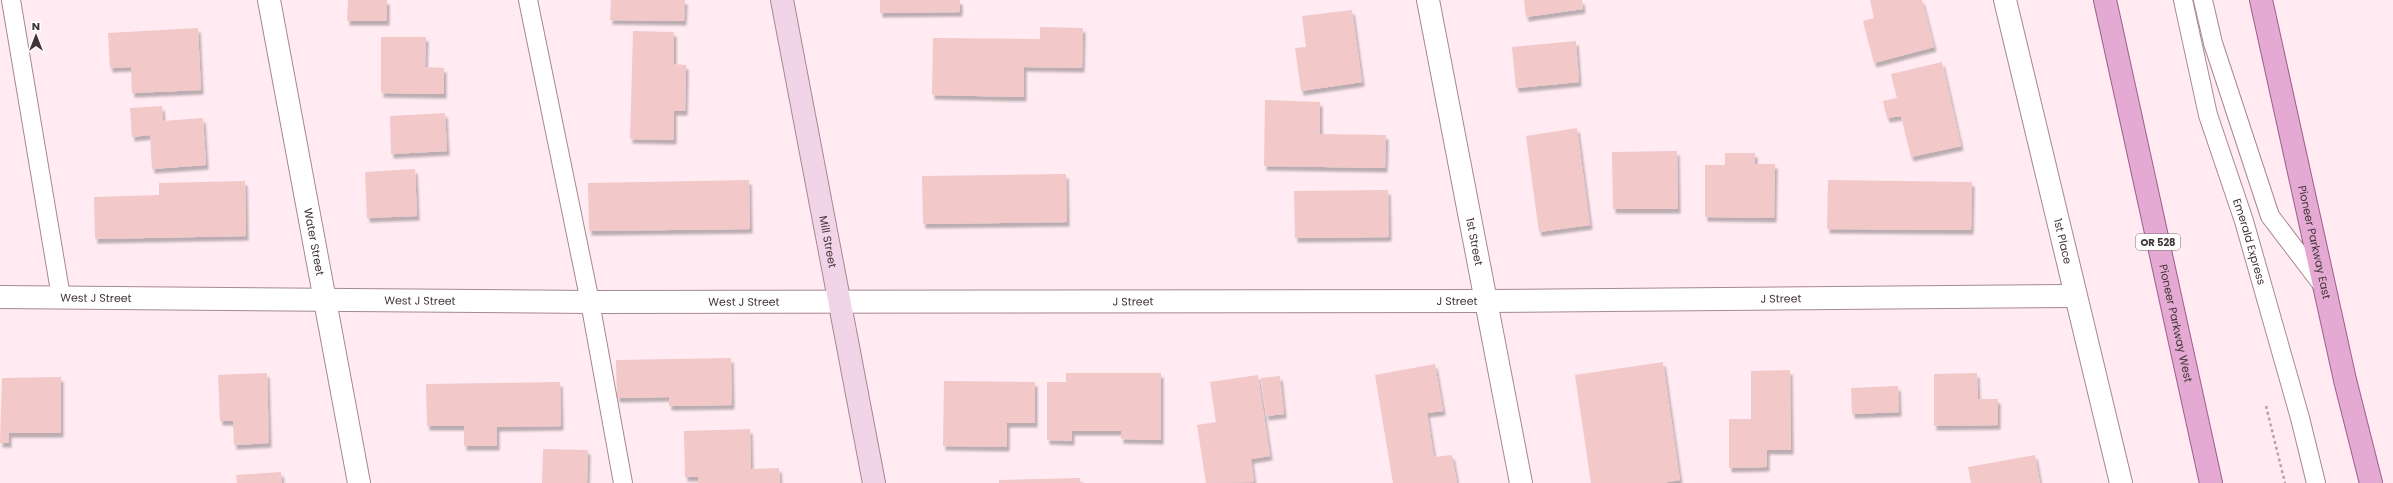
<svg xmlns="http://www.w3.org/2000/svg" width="2393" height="483" viewBox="0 0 2393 483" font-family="Poppins,sans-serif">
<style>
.building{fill:#f2c8c9;filter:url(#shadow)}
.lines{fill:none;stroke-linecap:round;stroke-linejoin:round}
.lane-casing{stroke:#a68891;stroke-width:20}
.street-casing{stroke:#a68891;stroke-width:24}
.secondary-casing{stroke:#a68891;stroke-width:24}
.primary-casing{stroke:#a05c89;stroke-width:24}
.path{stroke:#b4a3a8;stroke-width:2.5;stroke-dasharray:3 3;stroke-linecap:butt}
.lane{stroke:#fff;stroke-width:18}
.street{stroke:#fff;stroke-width:22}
.secondary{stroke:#f2d4e9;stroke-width:22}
.primary{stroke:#e5aad3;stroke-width:22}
.labels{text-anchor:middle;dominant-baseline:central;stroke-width:3.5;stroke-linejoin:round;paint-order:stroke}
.shield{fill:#fefefe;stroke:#7a7173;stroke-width:1}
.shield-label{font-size:10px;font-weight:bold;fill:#413438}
.street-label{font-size:11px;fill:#413438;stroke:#fefefe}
</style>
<defs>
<filter id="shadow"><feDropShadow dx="2.5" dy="4.5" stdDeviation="1" flood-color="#0004"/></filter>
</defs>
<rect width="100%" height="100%" fill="#ffebf1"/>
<!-- building -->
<path class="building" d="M348 0H387V21H347Z
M611 0H685L684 21 610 20Z
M880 0H960V12L880 13Z
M1524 0H1582L1583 9 1526 17Z
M1870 0H1922L1934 47 1874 63 1863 21 1874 18Z
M1352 10 1362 82 1301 91 1295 48 1306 47 1302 16Z
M1040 27 1083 28 1082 68 1024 67V97L932 95 933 38 1040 39Z
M198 28 201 90 132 93 131 67 110 68 108 33Z
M633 31 674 32V64L686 65 685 111H674V140L630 139Z
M381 37H426L425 67 444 68V94L381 93Z
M1576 41 1579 82 1516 88 1512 47Z
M1942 62 1961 146 1911 157 1901 116 1887 118 1883 101 1897 98 1891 74Z
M1265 100 1320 102V134L1386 135 1385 168 1264 166Z
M162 106 163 121 203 118 206 165 152 169 150 135 132 137 130 108Z
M445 113 447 151 391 154 390 116Z
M1577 128 1590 225 1539 232 1526 136Z
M1677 151 1678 209H1613L1612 152Z
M1725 153H1755V164H1775L1774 218 1705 217V165H1725Z
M415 169 417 216 367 218 365 172Z
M1066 174 1067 222 923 224 922 176Z
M749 180 750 229 589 231 588 183Z
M1828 180 1972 182 1971 230 1827 229Z
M245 181 246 236 95 239 94 197 159 195V183Z
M1388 190 1389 237 1295 238 1294 191Z
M731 358 732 405 669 406V397L617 398 616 360Z
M1663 362 1680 480 1662 483H1591L1575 375Z
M1435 364 1443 411 1427 413 1434 457 1452 455 1457 483H1393L1375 375Z
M1790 370 1791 450H1767V467L1729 468V419H1751V371Z
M267 373 269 443 234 445 233 421H220L218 375Z
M1066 373H1161V440L1121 439V431H1072V441L1047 440V382H1066Z
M1977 373 1978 399H1998V425L1934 426V374Z
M1258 375 1270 456 1251 459 1254 482 1206 483 1197 425 1216 422 1210 382Z
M1280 376 1284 414 1266 416 1261 378Z
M61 377V433H9V443H0L2 378Z
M944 381 1035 382V423H1007V447L943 446Z
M560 382 561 426 497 427V446H464V426H427L426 384Z
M1898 386 1899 412 1852 414 1851 388Z
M750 429 751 469 779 468 780 483H698V477H685L684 431Z
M543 449 588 450 587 483H542Z
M2035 455 2040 483H1971L1968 467Z
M281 472 282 483H237L236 475Z
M1080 478V483H999V480Z"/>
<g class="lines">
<!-- lane casing -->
<g class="lane-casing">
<g id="lane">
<path d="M11 0 61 297"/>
<path d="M528 0 590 302 623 483"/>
<path id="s1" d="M2183 0 2208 115 2244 221 2300 418 2316 483"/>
<path d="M2203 0 2213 43 2270 216 2324 287"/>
</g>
</g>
<!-- street casing -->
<g class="street-casing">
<g id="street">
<path id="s2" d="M269 0 359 483"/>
<path id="s3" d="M1428 0 1521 483"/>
<path id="s4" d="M2005 0 2121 483"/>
<path id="s5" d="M0 297 590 302 1487 301 2075 296"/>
</g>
</g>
<!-- secondary casing -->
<g class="secondary-casing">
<g id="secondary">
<path id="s6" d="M782 0 874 483"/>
</g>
</g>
<!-- primary casing -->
<g class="primary-casing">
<g id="primary">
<path id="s7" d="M2105 0 2211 483"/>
<path id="s8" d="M2261 0 2345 380 2371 483"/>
</g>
</g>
<!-- path -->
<path class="path" d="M2266 406 2285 483"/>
<!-- lane -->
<use href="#lane" class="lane"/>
<!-- street -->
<use href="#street" class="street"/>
<!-- secondary -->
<use href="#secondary" class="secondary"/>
<!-- primary -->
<use href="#primary" class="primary"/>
</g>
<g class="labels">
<!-- shield labels -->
<rect class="shield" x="2136" y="234" width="44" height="16" rx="3"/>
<g class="shield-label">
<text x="2158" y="242">OR 528</text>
</g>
<!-- street labels -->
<g class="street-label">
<text stroke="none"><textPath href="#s6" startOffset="246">Mill Street</textPath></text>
<text stroke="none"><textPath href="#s3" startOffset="246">1st Street</textPath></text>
<text stroke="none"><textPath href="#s1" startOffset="251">Emerald Express</textPath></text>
<text stroke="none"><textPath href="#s2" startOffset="246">Water Street</textPath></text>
<text stroke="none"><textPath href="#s4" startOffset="248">1st Place</textPath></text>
<text stroke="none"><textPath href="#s8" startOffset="248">Pioneer Parkway East</textPath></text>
<text stroke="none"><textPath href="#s5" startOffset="96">West J Street</textPath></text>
<text stroke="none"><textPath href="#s5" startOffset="1781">J Street</textPath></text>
<text stroke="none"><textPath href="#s5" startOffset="420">West J Street</textPath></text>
<text stroke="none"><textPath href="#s5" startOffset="1133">J Street</textPath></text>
<text stroke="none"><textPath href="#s5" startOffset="1457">J Street</textPath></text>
<text stroke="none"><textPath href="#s5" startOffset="744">West J Street</textPath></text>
<text stroke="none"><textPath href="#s7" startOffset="331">Pioneer Parkway West</textPath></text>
</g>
</g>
<!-- north arrow -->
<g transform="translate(36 36)" stroke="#fefefe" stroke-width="3" paint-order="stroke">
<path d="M0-3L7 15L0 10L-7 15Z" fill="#413438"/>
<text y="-6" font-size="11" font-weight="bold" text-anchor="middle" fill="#413438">N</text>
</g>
</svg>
